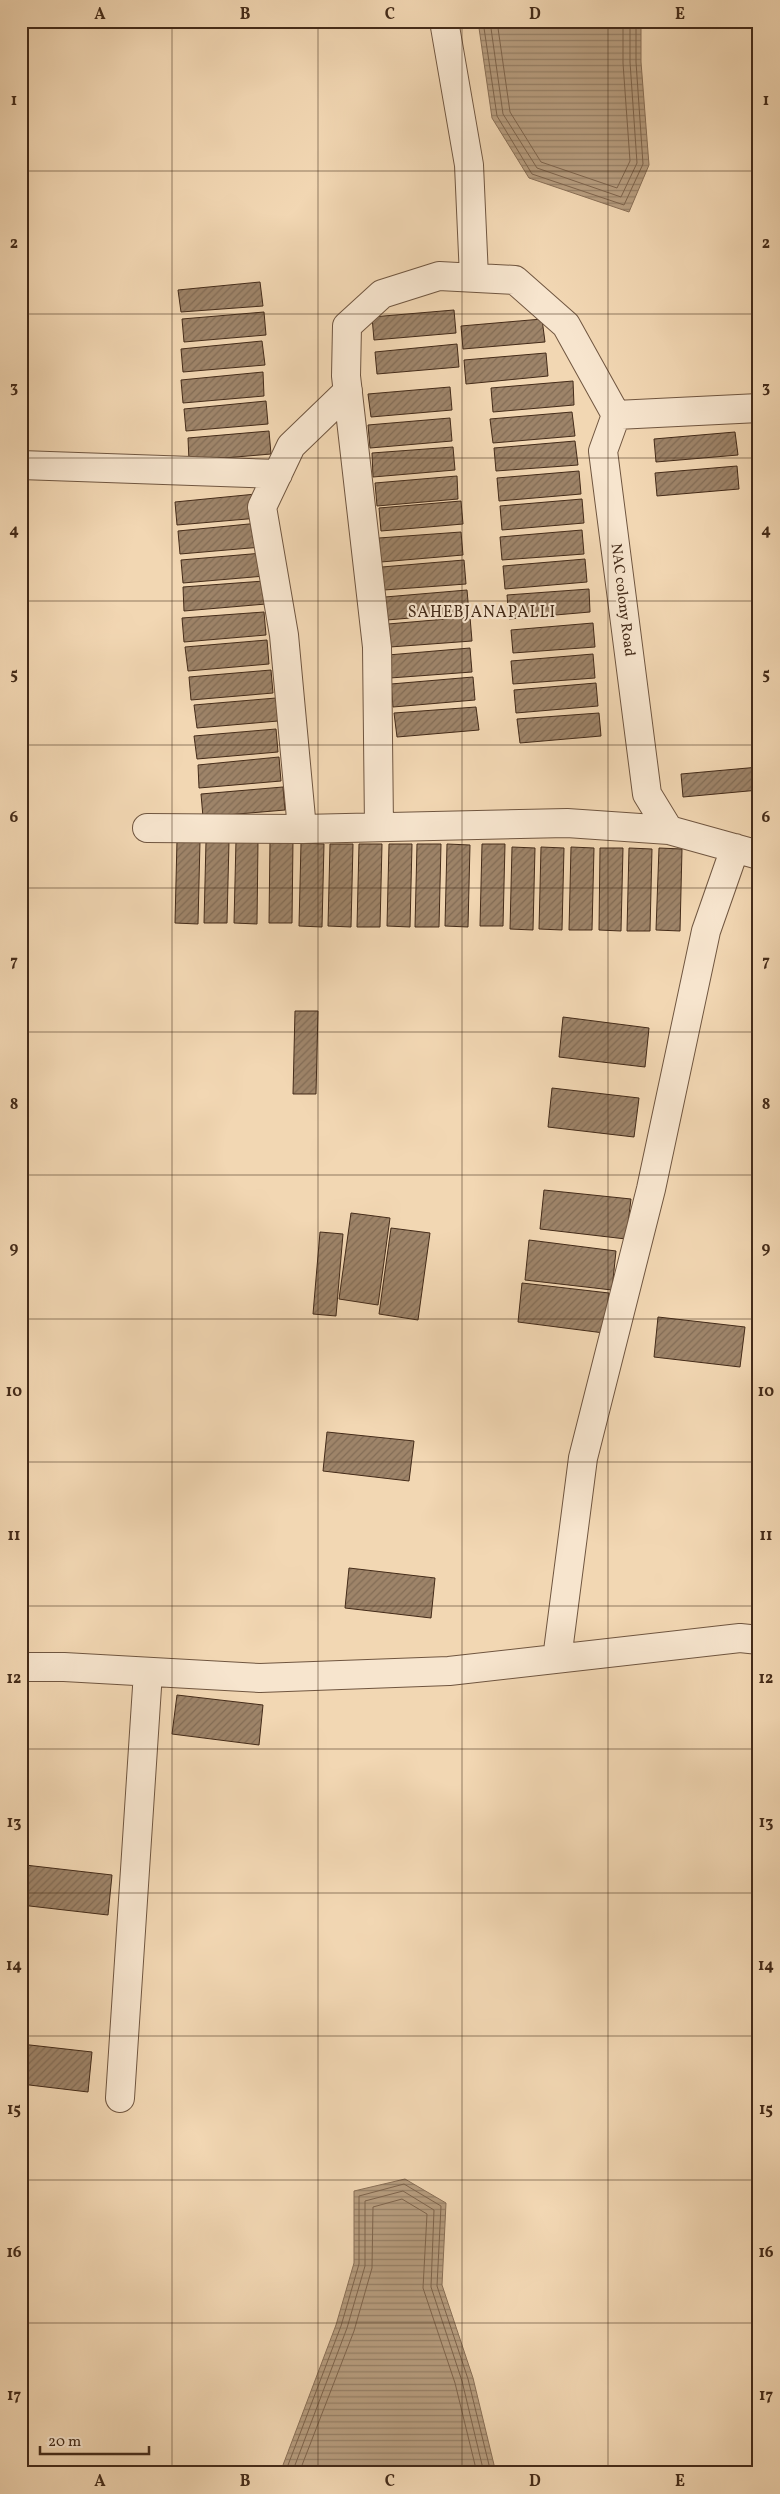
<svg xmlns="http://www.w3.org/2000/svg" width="780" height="2494" viewBox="0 0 780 2494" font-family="Vollkorn,serif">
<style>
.water{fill:url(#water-rules);stroke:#896f56}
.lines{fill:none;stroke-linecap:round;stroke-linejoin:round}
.shore{stroke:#7e644c;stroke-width:1}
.building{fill:url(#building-hatch);stroke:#442b19}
.minor-casing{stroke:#705640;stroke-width:30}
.minor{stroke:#f7e5ce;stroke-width:28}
.grid{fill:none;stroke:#442b19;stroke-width:1;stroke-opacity:0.55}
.labels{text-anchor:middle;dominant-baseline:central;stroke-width:4.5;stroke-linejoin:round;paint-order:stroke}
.street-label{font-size:15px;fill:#442b19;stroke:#f7e5ce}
.neighbourhood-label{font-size:16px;letter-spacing:1px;fill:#442b19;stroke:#f7e5ce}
.neatline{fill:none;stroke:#442b19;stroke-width:2}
.grid-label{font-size:16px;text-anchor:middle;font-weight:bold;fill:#442b19}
</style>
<defs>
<pattern id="water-rules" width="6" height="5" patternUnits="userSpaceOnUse" patternTransform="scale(1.25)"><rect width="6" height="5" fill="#b79d7f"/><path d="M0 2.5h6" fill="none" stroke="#968067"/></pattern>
<pattern id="building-hatch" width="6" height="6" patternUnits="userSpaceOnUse" patternTransform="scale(1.25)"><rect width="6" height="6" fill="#9e8469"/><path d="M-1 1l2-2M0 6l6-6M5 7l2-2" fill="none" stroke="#826c56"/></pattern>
</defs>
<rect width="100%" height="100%" fill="#f2d7b3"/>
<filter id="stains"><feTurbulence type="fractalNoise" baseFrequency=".004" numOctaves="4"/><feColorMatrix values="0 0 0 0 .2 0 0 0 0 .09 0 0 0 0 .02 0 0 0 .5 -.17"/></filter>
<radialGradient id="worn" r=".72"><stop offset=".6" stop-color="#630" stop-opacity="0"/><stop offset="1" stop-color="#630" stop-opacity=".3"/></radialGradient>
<!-- water -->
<path class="water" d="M478 21H641V62L649 165 629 212 529 178 492 118Z
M405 2179 446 2203 442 2285 473 2378 496 2473H280L336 2325 354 2263V2191Z"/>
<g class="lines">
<!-- shore -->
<path class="shore" d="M483 21 497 116 532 174 624 205 643 164 636 62V21
M490 21 503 114 537 168 621 197 637 163 630 62V21
M497 21 510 112 541 162 617 188 630 161 623 63V21
M285 2473 341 2326 359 2264V2196L404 2184 441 2206 437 2286 468 2379 491 2473
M292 2473 347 2328 365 2266V2201L403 2191 434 2210 431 2287 462 2381 484 2473
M299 2473 354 2331 372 2268 373 2207 402 2199 427 2214 423 2288 455 2383 477 2473"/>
</g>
<!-- building -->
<path class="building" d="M260 282 263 306 181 312 178 290Z
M454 310 456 333 374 340 372 317Z
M264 312 266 335 184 342 182 319Z
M542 319 545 342 463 349 461 326Z
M262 341 265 365 183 372 181 349Z
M457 344 459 367 377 374 375 352Z
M546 353 548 376 466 384 464 360Z
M263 372 264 396 183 403 181 380Z
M573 381 574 405 493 412 491 388Z
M450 387 452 410 371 417 368 394Z
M266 401 268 424 186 431 184 409Z
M572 412 575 436 493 443 490 419Z
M450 418 452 441 370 448 368 425Z
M269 431 271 454 189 461 188 438Z
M735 432 738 455 656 462 654 439Z
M575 441 578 465 496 471 494 448Z
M453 447 455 470 373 477 372 453Z
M737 466 739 489 657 496 655 473Z
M579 471 581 494 499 501 497 478Z
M457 476 458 499 377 506 375 483Z
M256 494 259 518 177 525 175 502Z
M582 499 584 523 502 530 500 506Z
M461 501 463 524 381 531 379 508Z
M259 523 262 547 180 554 178 531Z
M582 530 584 554 502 560 500 537Z
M461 532 463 555 381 562 379 538Z
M263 553 265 576 183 583 181 560Z
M585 559 587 582 505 589 503 566Z
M464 560 466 584 384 590 382 567Z
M264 581 266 604 184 611 183 587Z
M589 589 590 612 509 619 507 595Z
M467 590 469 613 387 620 385 597Z
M264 612 266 635 184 642 182 618Z
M470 617 472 641 390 647 388 624Z
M593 623 595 647 513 653 511 630Z
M267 640 269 664 188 671 185 647Z
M470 648 472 672 390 678 388 655Z
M593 654 595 678 513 684 511 661Z
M271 670 273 693 191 700 189 677Z
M473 677 475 700 393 707 391 684Z
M596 683 598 706 516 713 514 690Z
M276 698 278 721 197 728 194 705Z
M476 707 479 730 397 737 394 713Z
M599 713 601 736 520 743 517 719Z
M276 729 278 752 197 759 194 736Z
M279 757 281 781 199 788 198 765Z
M759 767V790L683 797 681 774Z
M283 787 285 810 203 817 201 794Z
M177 840 200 841 198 924 175 923Z
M236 840 258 841 257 924 234 923Z
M270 840H293L292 923H269Z
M206 841H229L227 923H204Z
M301 843 324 844 322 927 299 926Z
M330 844H353L351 927 328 926Z
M359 844H382L380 927H357Z
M389 844H412L410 927 387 926Z
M417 844H441L439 927H415Z
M447 844 470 845 468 927 445 926Z
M482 844H505L503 926H480Z
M512 847 535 848 533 930 510 929Z
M541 847 564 848 562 930 539 929Z
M571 847 594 848 592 930H569Z
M600 848H623L621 931 599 930Z
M629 848 652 849 650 931H627Z
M659 848 682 849 680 931 656 930Z
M295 1011H318L316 1094H293Z
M563 1017 649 1028 645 1067 559 1057Z
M552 1088 639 1098 634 1137 548 1127Z
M544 1190 631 1199 626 1239 540 1229Z
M351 1213 390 1218 378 1305 339 1299Z
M391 1228 430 1233 418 1320 379 1314Z
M320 1232 343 1234 336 1316 313 1314Z
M529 1240 616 1251 612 1290 525 1280Z
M522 1283 609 1293 604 1333 518 1322Z
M658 1317 745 1327 740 1367 654 1357Z
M327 1432 414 1441 409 1481 323 1471Z
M349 1568 435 1578 431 1618 345 1608Z
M177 1695 263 1705 259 1745 172 1734Z
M25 1865 112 1875 108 1915 21 1905Z
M21 2044 92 2052 88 2092 21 2084Z"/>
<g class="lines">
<!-- minor casing -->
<g class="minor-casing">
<path id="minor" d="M444 21 469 165 474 277
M759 408 616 415 603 451 647 794 669 830 759 855
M21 465 278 474
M379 827 377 647 346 376 347 326 382 294 439 276 515 280 566 325 616 415
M147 828 302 829 567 823 669 830
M302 829 284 635 262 507 291 446 348 391
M557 1659 583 1458 651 1189 706 931 735 848
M21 1667H64L260 1678 449 1671 740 1638 759 1640
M120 2098 148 1672"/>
</g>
<!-- minor -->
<use href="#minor" class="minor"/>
</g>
<!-- grid -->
<path class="grid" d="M172 21V2473M318 21V2473M462 21V2473M608 21V2473M21 171H759M21 314H759M21 458H759M21 601H759M21 745H759M21 888H759M21 1032H759M21 1175H759M21 1319H759M21 1462H759M21 1606H759M21 1749H759M21 1893H759M21 2036H759M21 2180H759M21 2323H759"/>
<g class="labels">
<!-- street labels -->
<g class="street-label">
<text transform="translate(622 600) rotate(83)">NAC colony Road</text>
</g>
<!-- neighbourhood labels -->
<g class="neighbourhood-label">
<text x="482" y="613">SAHEBJANAPALLI</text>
</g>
</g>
<!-- margin -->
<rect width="780" height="2494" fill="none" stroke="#f2d7b3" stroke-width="55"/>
<!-- scale -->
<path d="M40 2446v8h109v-8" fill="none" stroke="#442b19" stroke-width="2.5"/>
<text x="48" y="2446" font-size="15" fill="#442b19" stroke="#f7e5ce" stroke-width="4" paint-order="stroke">20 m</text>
<rect x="28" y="28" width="724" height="2438" class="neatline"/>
<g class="grid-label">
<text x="100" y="19">A</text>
<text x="245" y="19">B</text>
<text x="390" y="19">C</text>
<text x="535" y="19">D</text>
<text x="680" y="19">E</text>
<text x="14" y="105">1</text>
<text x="766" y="105">1</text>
<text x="14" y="248">2</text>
<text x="766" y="248">2</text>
<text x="14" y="392">3</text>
<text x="766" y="392">3</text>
<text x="14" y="535">4</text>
<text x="766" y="535">4</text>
<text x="14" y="679">5</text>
<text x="766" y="679">5</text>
<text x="14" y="822">6</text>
<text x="766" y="822">6</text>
<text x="14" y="966">7</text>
<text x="766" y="966">7</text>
<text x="14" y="1109">8</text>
<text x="766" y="1109">8</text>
<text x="14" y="1253">9</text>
<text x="766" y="1253">9</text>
<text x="14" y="1396">10</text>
<text x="766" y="1396">10</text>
<text x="14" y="1540">11</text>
<text x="766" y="1540">11</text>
<text x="14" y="1683">12</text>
<text x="766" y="1683">12</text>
<text x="14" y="1827">13</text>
<text x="766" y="1827">13</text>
<text x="14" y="1970">14</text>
<text x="766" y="1970">14</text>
<text x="14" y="2114">15</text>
<text x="766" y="2114">15</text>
<text x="14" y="2257">16</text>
<text x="766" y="2257">16</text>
<text x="14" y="2400">17</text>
<text x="766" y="2400">17</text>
<text x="100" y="2486">A</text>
<text x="245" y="2486">B</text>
<text x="390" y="2486">C</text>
<text x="535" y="2486">D</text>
<text x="680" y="2486">E</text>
</g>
<rect width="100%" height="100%" filter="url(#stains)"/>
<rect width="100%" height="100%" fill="url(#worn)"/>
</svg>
